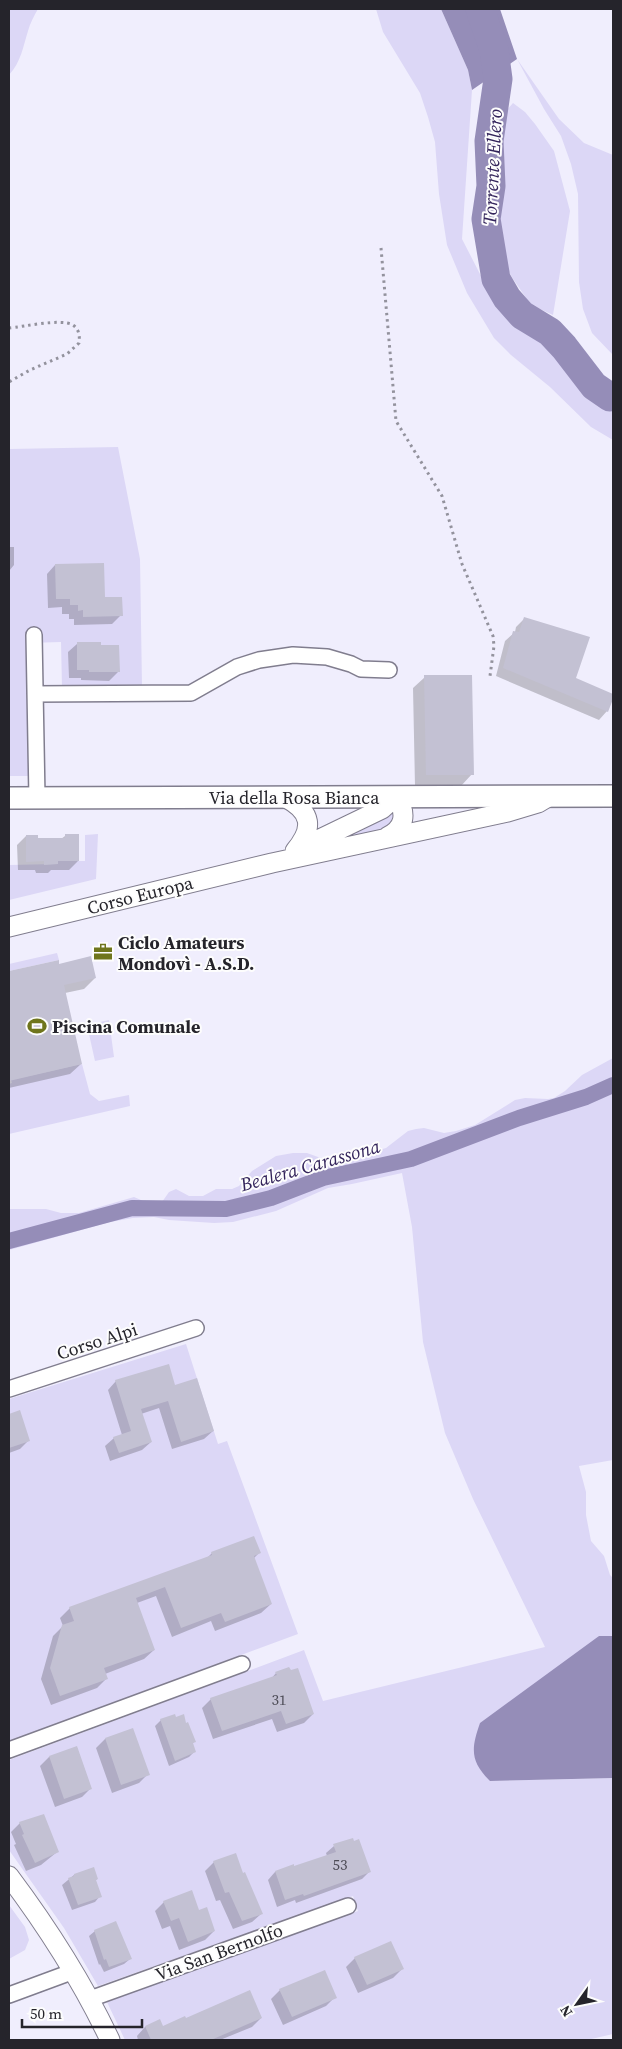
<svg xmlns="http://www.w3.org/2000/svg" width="622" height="2049" viewBox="0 0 622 2049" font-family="'Source Serif 4',serif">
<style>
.green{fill:#dcd7f6}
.water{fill:#958db8}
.shadow{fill:#0003}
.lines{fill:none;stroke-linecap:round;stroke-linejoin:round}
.canal{stroke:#958db8;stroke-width:16}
.river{stroke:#958db8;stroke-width:29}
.building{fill:#c3c1d3}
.minor-casing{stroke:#807d8e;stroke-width:18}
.tertiary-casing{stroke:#807d8e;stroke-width:21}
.secondary-casing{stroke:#807d8e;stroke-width:24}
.path{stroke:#93929d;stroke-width:3;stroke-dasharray:2.5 4;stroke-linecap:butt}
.minor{stroke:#fff;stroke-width:15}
.tertiary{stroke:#fff;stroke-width:19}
.secondary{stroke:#fff;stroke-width:21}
.labels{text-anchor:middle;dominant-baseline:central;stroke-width:4;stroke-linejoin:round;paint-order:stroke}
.number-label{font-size:15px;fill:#4c4b55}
.street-label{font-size:18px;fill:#25242b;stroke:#fdfdfd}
.poi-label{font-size:18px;font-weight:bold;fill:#25242b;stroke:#fdfdfd;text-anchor:start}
.water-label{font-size:19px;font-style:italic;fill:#33245b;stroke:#fdfdfd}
</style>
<rect width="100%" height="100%" fill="#f0eefd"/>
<!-- green -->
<path class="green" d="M9 9H38C34 16 30 23 28 31 23 47 21 62 9 75Z
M376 9H441L468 70 472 90 462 239 480 274 503 308 543 335 581 383 613 408V440L591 427 550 387 511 355 494 338 467 293 447 245 439 194 435 142 428 117 420 93 383 32Z
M517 59 559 119 584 143 613 155V355L592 333 583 309 579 282 578 194 571 164 561 136 544 109Z
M513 103 525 112 535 124 554 151 570 211 553 315 531 305 513 279 496 248 491 217 496 187 494 143 499 119Z
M118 447 140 559 142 687 62 688 61 642 28 643 30 776H9V449Z
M396 813 394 828 307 851 386 814Z
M98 834 96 879 9 900V865L58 864V861H85V835Z
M57 953 59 960 9 971V964Z
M109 1020 114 1057 95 1061 87 1025Z
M613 1058V1460L579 1466 586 1492V1515L591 1541 604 1556 610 1575 613 1578V1636H599L490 1781 613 1778V2034L587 2040H125L107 2002 358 1911 353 1896 98 1986 64 1928 9 1850V1760L304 1650 323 1701 545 1647 473 1499 445 1433 423 1342 412 1227 402 1173 352 1184 328 1188 276 1211 233 1222 214 1223 169 1220 154 1217 133 1218 110 1222 9 1250V1209H46L61 1213H79L134 1197 148 1203 162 1202 169 1192 176 1189 189 1196H203L216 1189H232L239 1186 252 1171 276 1156 293 1153H307L329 1161H336L358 1148 379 1150 386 1148 408 1131 416 1129 424 1128 444 1133 456 1131 475 1125 515 1100 525 1098 548 1099 554 1098 565 1091 582 1075Z
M82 1064 90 1094 99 1101 129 1095 130 1106 9 1134V1084L12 1083 11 1080Z
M186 1344 218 1444 227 1441 298 1634 9 1741V1399Z
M9 1905 25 1927 29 1940 25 1950 9 1959Z"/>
<!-- water -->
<path class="water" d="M441 9H500L517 59 472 90 468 70Z
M599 1636H613V1778L490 1781C470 1761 471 1749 480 1723Z"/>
<!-- shadow -->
<path class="shadow" d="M9 547H14V565L9 571Z
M55 565 104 599 121 615 112 624 74 625V619H69V614H62V607L48 608 47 574Z
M525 618 574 679 613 695 607 711 599 720 496 676 505 641 515 632 516 627Z
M77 644 118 672 109 681 81 680V678H69L68 652Z
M425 677 472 774 461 786H415L413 688Z
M26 836 37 840 61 839 65 836 78 861 69 870H51L48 873H36L35 870H18L17 845Z
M58 962V965L95 978 84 989 65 993 81 1064 70 1074 9 1088V973Z
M116 1381 174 1386 213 1431 204 1439 172 1449 159 1408 141 1414 151 1442 142 1450 110 1461 105 1446 114 1438 122 1435 108 1390Z
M19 1412 28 1441 20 1449 9 1453V1415Z
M212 1553H259L253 1559 271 1604 261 1613 215 1631 211 1621 172 1637 156 1596 137 1603 154 1650 144 1659 105 1674 106 1679 97 1688 51 1705 41 1679 53 1636 63 1626 60 1618 70 1608 207 1558Z
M276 1673 313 1714 304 1723 277 1732 272 1719 213 1739 202 1708 211 1699 271 1679Z
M161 1720 194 1742 192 1744 195 1751 189 1757 169 1766 155 1726Z
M132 1730 148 1774 139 1783 112 1793 96 1748 105 1739Z
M77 1748 91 1788 82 1797 55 1807 40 1766 49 1757Z
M20 1823 57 1852 41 1865 26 1871 14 1845 16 1844 11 1832Z
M334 1846 369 1872 362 1879 296 1903 295 1900 277 1907 268 1880 275 1872 293 1866 294 1868 327 1856 326 1853Z
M214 1862 242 1874 261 1914 252 1922 233 1929 220 1900 216 1901 205 1871Z
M74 1875 97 1879 95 1881 100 1896 95 1902 72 1910 62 1885Z
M164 1902 199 1912 214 1931 205 1940 179 1950 170 1926 162 1929 155 1911Z
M95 1931 130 1959 124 1964 104 1972 100 1964 99 1965 89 1936Z
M355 1958 402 1969 393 1978 358 1993 346 1967Z
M280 1990 335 1997 326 2006 283 2025 271 1999Z
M261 2018 252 2027 220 2040H138L137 2036 145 2027 159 2021 162 2027 185 2020Z"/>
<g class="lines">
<!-- canal -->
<path class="canal" d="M9 1241 132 1208 226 1209 271 1198 323 1178 411 1159 519 1118 586 1097 613 1085"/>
<!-- river -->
<path class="river" d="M480 9 494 50 498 79 489 141 491 186 486 219 496 279 507 298 522 315 550 332 564 347 594 386 610 397 613 396"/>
</g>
<!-- building -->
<path class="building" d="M104 563 105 597H122L123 616 83 617V610L78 611V605H70V599H56L55 564Z
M524 617 590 637 576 678 613 694V699L608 712 503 668 513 631 519 632Z
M77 642H101V645H119L120 672H89V670H77Z
M424 675H472L474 775H426Z
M65 834H79V861H58V864L44 865V861L26 862V835H38V838H65Z
M91 956 96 978 64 985 82 1064 9 1081V971L59 960V964Z
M169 1364 175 1385 197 1378 214 1431 181 1442 168 1401 141 1409 152 1442 119 1453 113 1437 131 1431 115 1380Z
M20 1410 30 1441 9 1448V1414Z
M254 1536 261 1553 254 1556 272 1604 225 1622 221 1613 181 1628 165 1587 136 1598 155 1650 104 1668 108 1679 60 1696 50 1668 62 1625 74 1621 69 1607 212 1555 211 1552Z
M289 1667 291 1670 298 1668 314 1714 286 1724 281 1711 222 1731 210 1698 277 1675 275 1672Z
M175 1714 176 1717 184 1714 186 1723 188 1722 196 1742 193 1743 196 1752 175 1761 160 1719Z
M133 1728 150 1775 121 1785 105 1738Z
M77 1746 92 1789 64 1799 49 1756Z
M44 1814 59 1852 35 1863 22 1835 24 1834 19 1822Z
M353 1838 354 1841 359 1839 371 1872 304 1896 303 1894 285 1900 275 1871 294 1864V1866L336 1852 333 1844Z
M236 1853 243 1873 245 1872 263 1914 242 1921 229 1892 225 1893 213 1861Z
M94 1867 98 1879 96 1880 102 1897 78 1905 68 1878 74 1876V1874Z
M192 1890 199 1910 207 1907 215 1931 188 1942 179 1918 171 1921 163 1901Z
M116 1921 132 1959 109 1967 106 1959 104 1960 94 1930Z
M391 1941 404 1969 367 1985 354 1957Z
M325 1970 337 1998 292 2017 279 1989Z
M250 1990 262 2018 211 2040H151L145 2026 160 2019 163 2026 185 2016 186 2018Z"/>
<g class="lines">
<!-- minor casing -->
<g class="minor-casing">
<path id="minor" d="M34 635 37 798
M35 694 191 693 237 667 259 660 293 655 327 657 351 664 361 669 389 670
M9 1389 196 1328
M9 1750 242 1664
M9 1995 74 1971
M90 1999 348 1906"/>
</g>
<!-- tertiary casing -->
<g class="tertiary-casing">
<path id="tertiary" d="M286 798C312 812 314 828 295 851
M387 837C405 828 407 814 397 797
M297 850 382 809 395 797
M9 927 272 863 508 812 538 803 548 797
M9 1876C48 1928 82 1981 110 2040"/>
</g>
<!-- secondary casing -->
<g class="secondary-casing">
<path id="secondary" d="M9 798 613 796"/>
</g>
<!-- path -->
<path class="path" d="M381 248 396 421 442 496 462 564 493 636 494 646 490 676
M9 328C23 327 61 318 73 325 79 329 80 336 79 343L67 354 30 370 9 382"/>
<!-- minor -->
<use href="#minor" class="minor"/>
<!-- tertiary -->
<use href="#tertiary" class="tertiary"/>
<!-- secondary -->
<use href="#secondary" class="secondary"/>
</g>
<!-- icons -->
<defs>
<g id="office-bare" transform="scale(1.5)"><path d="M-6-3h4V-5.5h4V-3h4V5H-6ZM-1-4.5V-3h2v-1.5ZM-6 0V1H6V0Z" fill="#6f751c" stroke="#fdfdfd" stroke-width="2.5" paint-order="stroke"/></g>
<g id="stadium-bare" transform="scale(1.5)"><path d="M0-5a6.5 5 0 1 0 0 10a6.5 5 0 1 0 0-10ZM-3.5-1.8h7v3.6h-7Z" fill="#6f751c" stroke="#fdfdfd" stroke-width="2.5" paint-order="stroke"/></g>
</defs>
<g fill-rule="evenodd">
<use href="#office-bare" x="103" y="952"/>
<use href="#stadium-bare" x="37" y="1026"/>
</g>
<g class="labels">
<!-- number labels -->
<g class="number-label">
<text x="279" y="1699">31</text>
<text x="340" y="1864">53</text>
</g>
<!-- street labels -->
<g class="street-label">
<text x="294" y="797">Via della Rosa Bianca</text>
<text transform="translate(140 895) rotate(-14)">Corso Europa</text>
<text transform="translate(97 1341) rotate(-18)">Corso Alpi</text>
<text transform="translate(219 1952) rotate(-20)">Via San Bernolfo</text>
</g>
<!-- poi labels -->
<g class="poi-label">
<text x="118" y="942">Ciclo Amateurs<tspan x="118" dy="21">Mondovì - A.S.D.</tspan></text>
<text x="52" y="1026">Piscina Comunale</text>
</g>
<!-- water labels -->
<g class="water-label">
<text transform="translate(492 167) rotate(-87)">Torrente Ellero</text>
<text transform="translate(310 1165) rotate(-16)">Bealera Carassona</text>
</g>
</g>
<!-- border -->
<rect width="622" height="2049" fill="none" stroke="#25242b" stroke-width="20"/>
<!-- north arrow -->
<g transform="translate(577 2004) rotate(237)" stroke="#fdfdfd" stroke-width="4" paint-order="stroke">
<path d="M0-4L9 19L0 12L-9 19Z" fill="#25242b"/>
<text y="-8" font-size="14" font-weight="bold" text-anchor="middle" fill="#25242b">N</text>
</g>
<!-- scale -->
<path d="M22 2019v8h120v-8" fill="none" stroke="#25242b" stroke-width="2.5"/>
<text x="30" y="2019" font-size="15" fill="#25242b" stroke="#fdfdfd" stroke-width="4" paint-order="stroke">50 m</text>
</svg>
